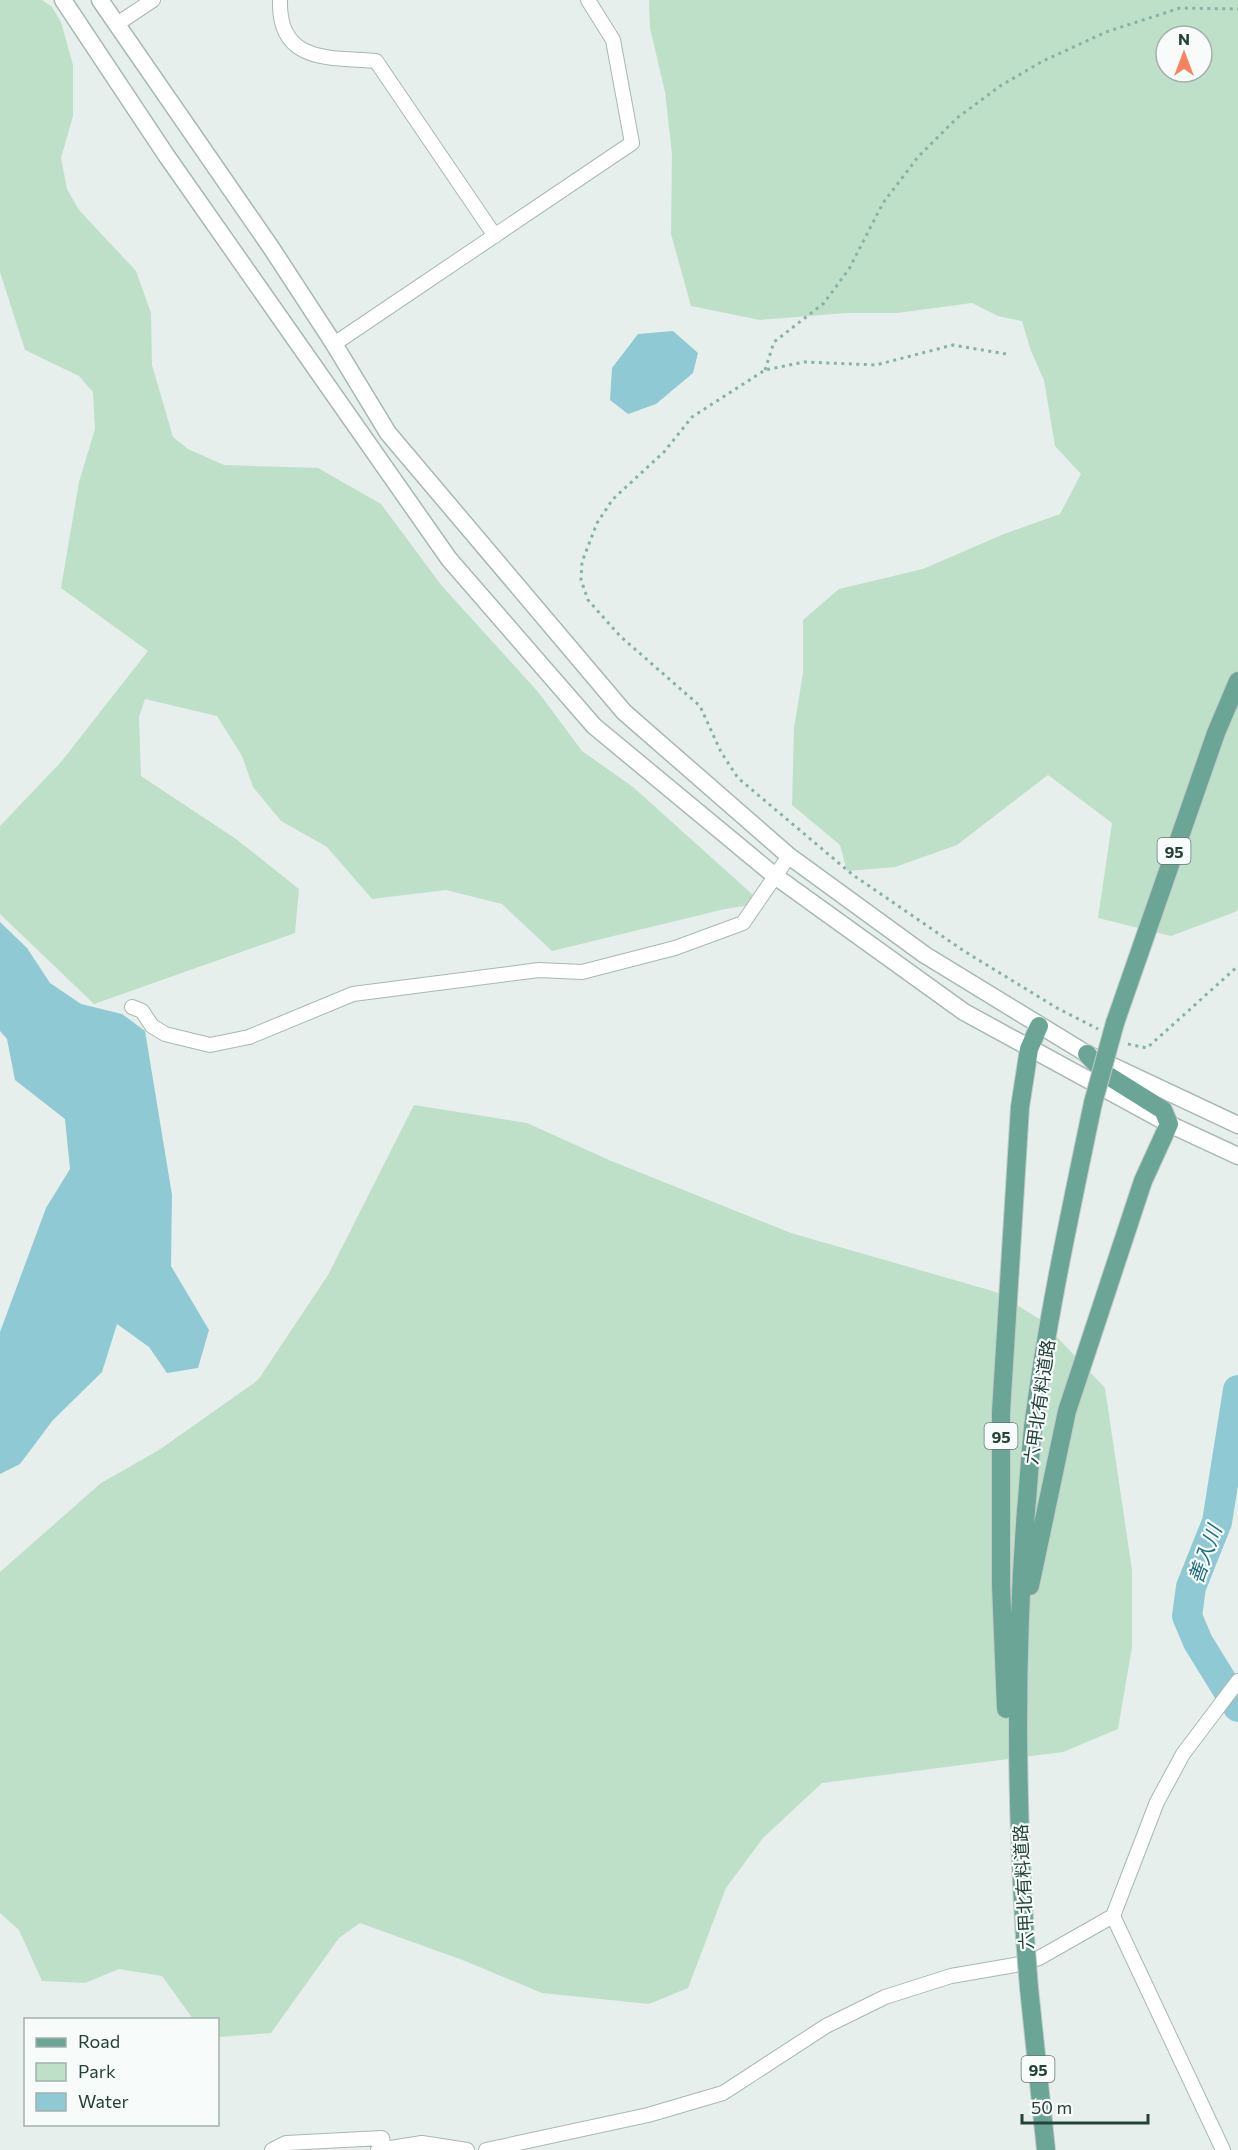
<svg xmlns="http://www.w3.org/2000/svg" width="1238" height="2150" viewBox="0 0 1238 2150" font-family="Commissioner,'Noto Sans JP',sans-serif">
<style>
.green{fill:#bfe0c8;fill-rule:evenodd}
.water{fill:#8ec9d4}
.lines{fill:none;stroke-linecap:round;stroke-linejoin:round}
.river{stroke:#8ec9d4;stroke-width:30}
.minor-casing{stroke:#a8b8b2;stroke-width:16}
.tertiary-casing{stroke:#a8b8b2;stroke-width:19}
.primary-casing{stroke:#c2cac8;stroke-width:20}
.path{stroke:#86b3a5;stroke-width:3;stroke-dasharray:3 4.5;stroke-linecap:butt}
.minor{stroke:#fff;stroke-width:14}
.tertiary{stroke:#fff;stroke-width:16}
.primary{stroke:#6aa596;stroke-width:18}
.primary-bridge-casing{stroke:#c2cac8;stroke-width:20;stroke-linecap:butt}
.primary-bridge{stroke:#6aa596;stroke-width:18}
.labels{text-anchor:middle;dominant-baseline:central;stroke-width:4.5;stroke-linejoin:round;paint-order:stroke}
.shield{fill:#f7fbf9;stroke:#637a73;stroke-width:1.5}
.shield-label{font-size:16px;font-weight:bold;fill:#24423a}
.street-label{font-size:18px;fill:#24423a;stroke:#f7fbf9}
.water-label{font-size:20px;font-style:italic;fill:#1c6f80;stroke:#f7fbf9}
</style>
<rect width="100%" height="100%" fill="#e6efeb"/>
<!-- green -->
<path class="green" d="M0 0H42L52 7 61 22 73 65V116L61 158 67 189 79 210 136 271 151 313 152 365 173 437 188 449 224 465 318 468 381 504 442 586 539 693 582 751 633 787 762 903 725 909 552 951 502 904 446 890 372 899 327 847 281 821 253 787 242 756 217 716 145 699 139 717 141 776 236 839 299 889 295 933 94 1004 0 914V826L61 762 148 651 61 588 79 482 95 429 93 392 79 376 25 350 0 272Z
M649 0H1238V910L1235 912 1171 936 1098 918 1112 823 1048 775 957 845 895 867 847 871 840 845 792 805 794 728 803 673V620L839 589 923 569 1004 534 1060 514 1081 474 1055 446 1044 380 1031 351 1022 321 998 316 972 303 897 313H846L760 320 691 306 671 234 672 154 665 92 650 28ZM1166 36H1202V72H1166Z
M414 1105 527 1123 609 1160 791 1233 996 1292 1041 1320 1105 1388 1132 1570V1647L1118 1729 1063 1752 822 1783 763 1838 726 1888 688 1988 649 2004 542 1993 465 1961 360 1923 339 1938 271 2033 218 2037V2020L193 2019 162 1976 119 1969 85 1983 42 1981 19 1930 0 1913V1572L101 1483 159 1450 258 1380 328 1275Z"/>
<!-- water -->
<path class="water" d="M673 331 698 353 693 373 656 404 628 414 610 400 612 368 638 334Z
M0 922 27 948 50 983 81 1004 122 1014 145 1031 172 1195 171 1266 209 1330 198 1368 167 1373 149 1347 117 1324 102 1372 53 1420 20 1464 0 1474V1332L46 1208 70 1169 65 1119 15 1080 7 1039 0 1031Z"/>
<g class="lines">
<!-- river -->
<path class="river" d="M1238 1390 1217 1522 1191 1587 1187 1616 1198 1642 1238 1707"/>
<!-- minor casing -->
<g class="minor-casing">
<path id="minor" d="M280 0C278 64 330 57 376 61L495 236
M117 24 153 0
M334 344 632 143 613 40 588 0
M132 1007 142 1011 152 1026 165 1034 210 1045 249 1037 353 994 539 970 582 972 675 948 743 923 789 856
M1113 1916 1223 2150
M272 2150 286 2143 382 2138 384 2149
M378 2150 422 2143 467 2150
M486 2150 648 2115 723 2093 826 2026 885 1997 951 1976 1015 1965 1039 1958 1113 1916 1157 1802 1183 1754 1238 1681"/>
</g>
<!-- tertiary casing -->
<g class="tertiary-casing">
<path id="tertiary" d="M63 0 166 155 449 559 594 726 775 876 964 1012 1169 1124 1238 1156
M100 0 272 249 334 344 388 433 624 712 789 856 925 955 1087 1054 1238 1125"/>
</g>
<!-- primary casing -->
<g class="primary-casing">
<path id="primary" d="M1115 1023 1216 733 1238 681
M1030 1586 1067 1411 1143 1181 1169 1124 1163 1110 1107 1075 1087 1054
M1006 1709 1001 1585V1412L1020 1107 1029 1049 1039 1026
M1025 1937C1016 1795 1015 1653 1026 1511 1029 1481 1030 1450 1034 1420 1048 1314 1071 1209 1093 1103
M1029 1988 1046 2150"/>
</g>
<!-- path -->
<path class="path" d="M1006 354 953 345 876 365 804 362 765 370 692 417 664 452 613 499 597 523 582 562 581 580 588 600 620 636 700 706 721 752 738 778 853 875 964 951 1057 1008 1098 1029
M765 370 774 342 824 303 849 269 883 203 918 157 957 118 1000 86 1043 61 1106 32 1180 8 1238 9
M1128 1044 1147 1048 1238 966"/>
<!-- minor -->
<use href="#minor" class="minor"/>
<!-- tertiary -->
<use href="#tertiary" class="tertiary"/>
<!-- primary -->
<use href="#primary" class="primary"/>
<!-- primary-bridge casing -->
<g class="primary-bridge-casing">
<path id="primary-bridge" d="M1093 1103 1115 1023
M1025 1937 1029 1988"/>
</g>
<!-- primary-bridge -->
<use href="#primary-bridge" class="primary-bridge"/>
</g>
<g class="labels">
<!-- shield labels -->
<g class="shield">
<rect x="1157.5" y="838" width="33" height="26" rx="4.5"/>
<rect x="984.5" y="1423" width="33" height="26" rx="4.5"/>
<rect x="1021.5" y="2056" width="33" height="26" rx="4.5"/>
</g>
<g class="shield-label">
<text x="1174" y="851">95</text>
<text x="1001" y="1436">95</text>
<text x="1038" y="2069">95</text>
</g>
<!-- street labels -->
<g class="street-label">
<text transform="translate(1039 1402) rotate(-82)">六甲北有料道路</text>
<text transform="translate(1023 1887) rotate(-93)">六甲北有料道路</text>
</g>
<!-- water labels -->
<g class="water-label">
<text transform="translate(1204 1554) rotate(-70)">善入川</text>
</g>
</g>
<!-- legend -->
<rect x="24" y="2018" width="195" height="108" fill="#f7fbf9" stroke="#a3b1ad" stroke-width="1.5"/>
<rect x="36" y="2038" width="30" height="9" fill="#6aa596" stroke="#a3b1ad" stroke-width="1.5"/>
<text x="78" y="2048" font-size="18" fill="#24423a">Road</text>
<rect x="36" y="2063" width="30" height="18" fill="#bfe0c8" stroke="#a3b1ad" stroke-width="1.5"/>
<text x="78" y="2078" font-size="18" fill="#24423a">Park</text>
<rect x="36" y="2093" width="30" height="18" fill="#8ec9d4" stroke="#a3b1ad" stroke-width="1.5"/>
<text x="78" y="2108" font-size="18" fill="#24423a">Water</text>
<!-- north arrow -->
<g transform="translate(1184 54)"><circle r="28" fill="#f7fbf9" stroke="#a3b1ad" stroke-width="1.5"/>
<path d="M0-4.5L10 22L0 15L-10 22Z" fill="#f4845f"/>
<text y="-9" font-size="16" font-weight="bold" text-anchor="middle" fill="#24423a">N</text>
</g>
<!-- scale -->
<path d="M1022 2114v9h126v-9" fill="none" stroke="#24423a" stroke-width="3"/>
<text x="1031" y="2114" font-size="18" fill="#24423a" stroke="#f7fbf9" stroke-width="4.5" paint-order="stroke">50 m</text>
</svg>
